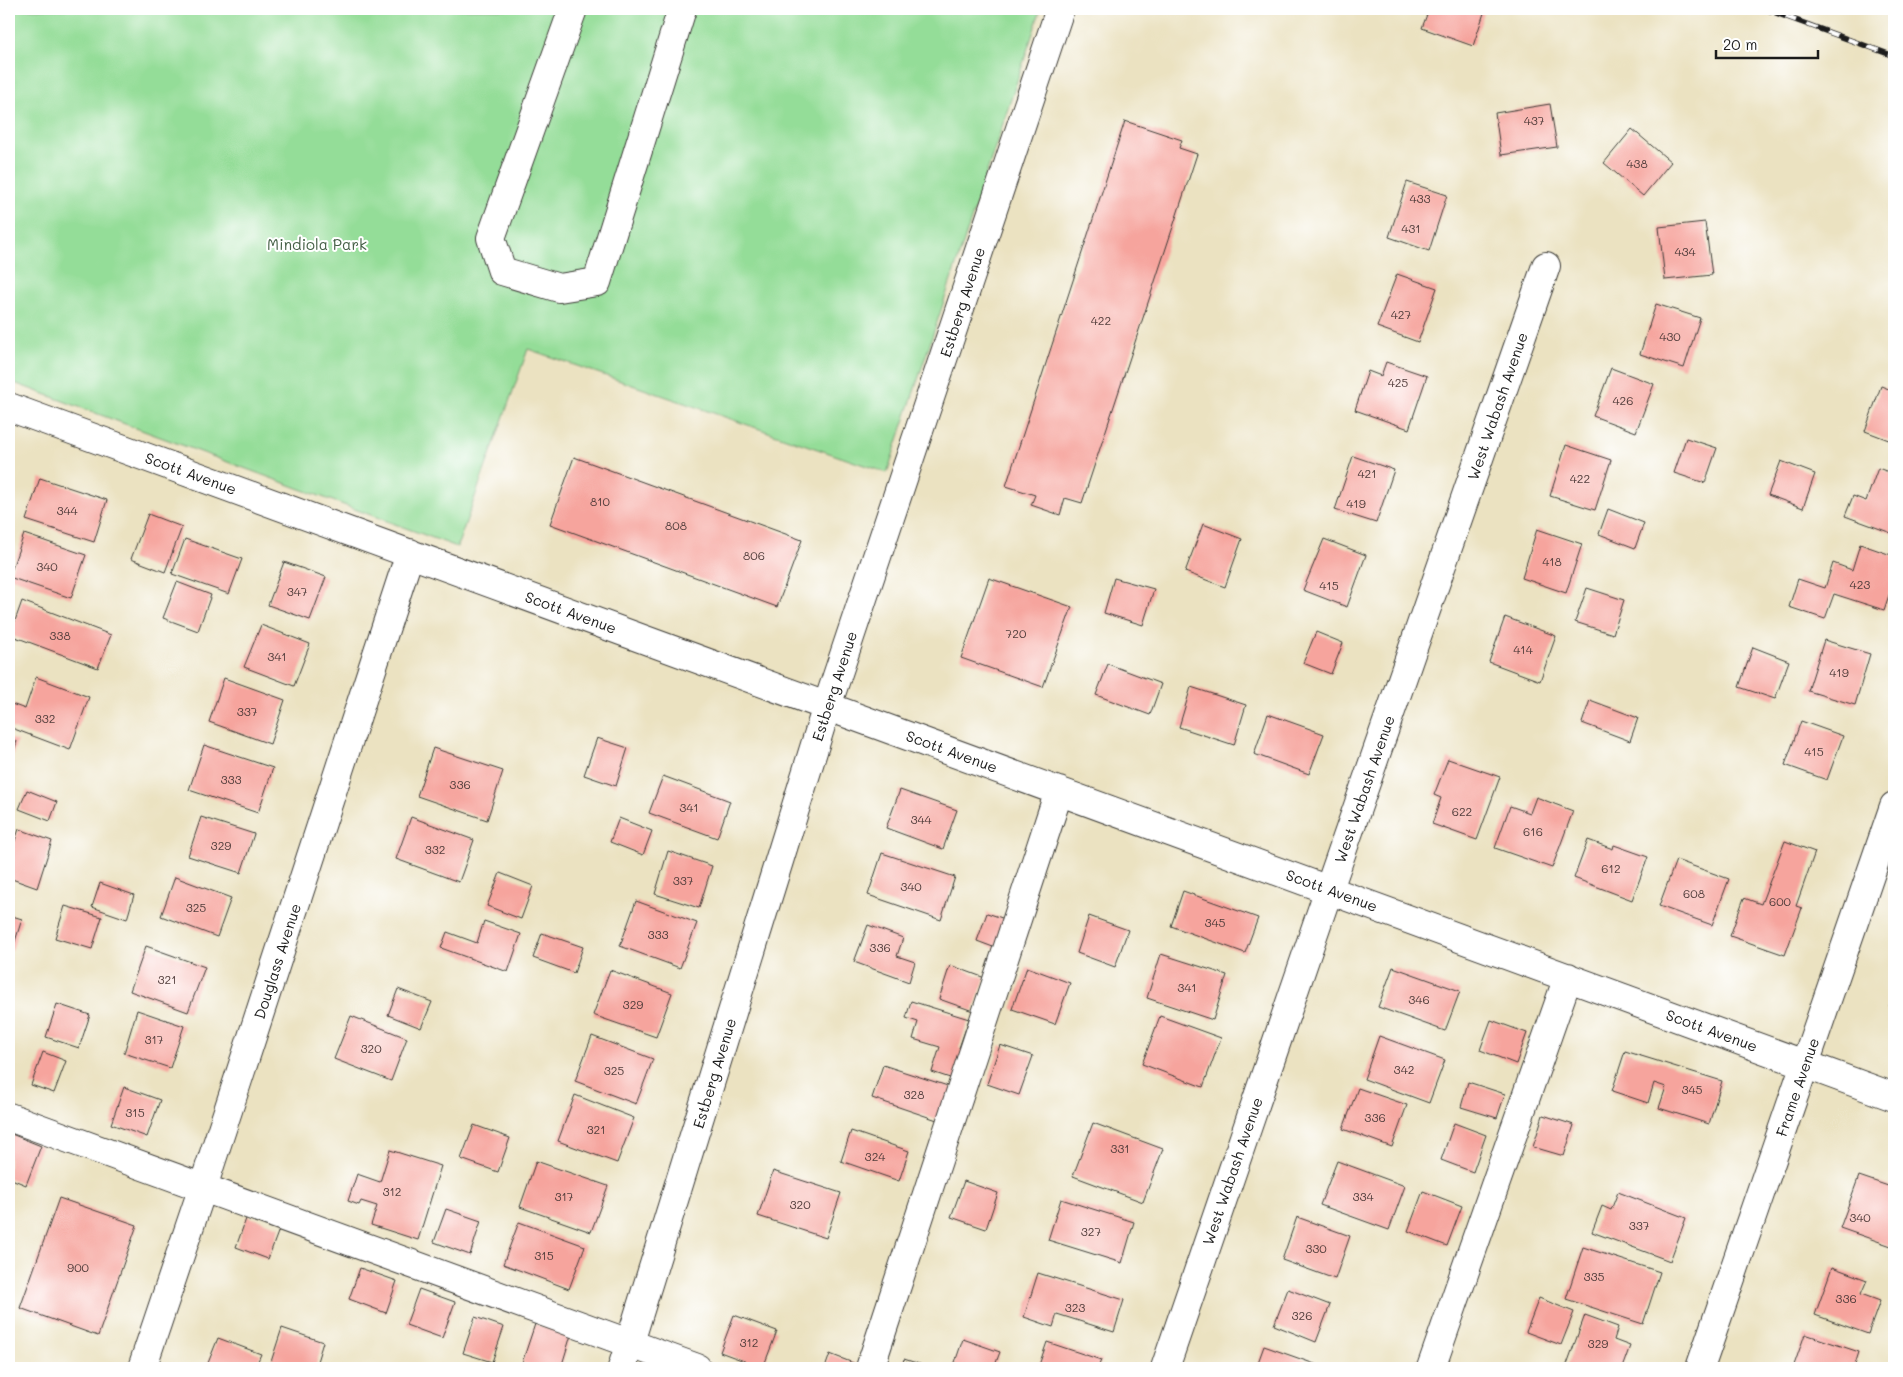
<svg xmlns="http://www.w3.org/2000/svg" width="1903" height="1377" viewBox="0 0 1903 1377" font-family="Mali,sans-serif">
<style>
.green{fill:#94dd98;stroke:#587c5a}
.building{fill:#f6a49d}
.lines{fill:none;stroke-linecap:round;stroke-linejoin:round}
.minor-casing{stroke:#3b3a35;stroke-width:30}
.minor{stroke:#fff;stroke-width:28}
.rail-casing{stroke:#1c1c1c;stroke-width:5.5}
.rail{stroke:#fff;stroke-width:4;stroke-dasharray:11;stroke-linecap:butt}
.labels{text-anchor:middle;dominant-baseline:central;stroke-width:4;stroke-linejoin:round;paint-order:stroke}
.number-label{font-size:12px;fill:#523e3c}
.park-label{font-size:15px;fill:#466047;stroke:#fff}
.street-label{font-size:15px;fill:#1c1c1c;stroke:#fff}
</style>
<rect width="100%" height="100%" fill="#fff"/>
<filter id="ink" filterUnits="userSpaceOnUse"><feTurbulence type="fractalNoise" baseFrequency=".02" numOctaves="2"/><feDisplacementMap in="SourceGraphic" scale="10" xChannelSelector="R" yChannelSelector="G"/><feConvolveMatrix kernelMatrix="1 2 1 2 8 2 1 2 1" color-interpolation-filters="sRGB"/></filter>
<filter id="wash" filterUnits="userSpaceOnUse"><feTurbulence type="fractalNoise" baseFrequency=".0096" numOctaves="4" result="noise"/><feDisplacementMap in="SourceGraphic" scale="20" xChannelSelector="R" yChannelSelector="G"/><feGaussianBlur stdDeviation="1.12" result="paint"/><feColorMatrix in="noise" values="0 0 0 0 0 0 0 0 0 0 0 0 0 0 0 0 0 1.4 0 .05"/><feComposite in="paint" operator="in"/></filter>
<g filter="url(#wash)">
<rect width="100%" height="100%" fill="#ebe2c1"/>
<!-- green -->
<path class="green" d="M9 9H1041L887 473 528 349 457 547 9 381Z"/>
<g id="blocks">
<!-- building -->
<path class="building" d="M1429 9H1473L1484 13 1473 46 1422 28Z
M1550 104 1557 147 1501 155 1495 113Z
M1125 121 1182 140 1179 148 1197 154 1082 503 1065 498 1060 515 1031 505 1035 495 1006 486Z
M1632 129 1671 162 1643 196 1604 163Z
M1407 182 1447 195 1429 251 1389 237Z
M1705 222 1712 275 1665 280 1659 227Z
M1397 274 1437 288 1418 342 1377 327Z
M1656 304 1700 318 1684 368 1640 354Z
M1386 362 1427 376 1409 429 1355 410 1368 371 1381 376Z
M1611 368 1654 384 1636 432 1593 416Z
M1881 386 1894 391V442L1865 431Z
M1686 438 1717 448 1705 483 1674 473Z
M1566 445 1611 460 1595 510 1550 496Z
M1353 456 1394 470 1376 523 1335 510Z
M574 457 802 540 777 607 550 524Z
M1781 461 1815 474 1803 508 1768 495Z
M1878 468 1894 474V534L1845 516 1853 496 1866 501Z
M40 478 107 500 94 542 26 520Z
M1608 509 1644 523 1635 548 1599 534Z
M148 514 182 527 165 572 131 559Z
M1203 524 1242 539 1225 587 1185 572Z
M1537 529 1582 544 1566 593 1522 578Z
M24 534 86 555 71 598 9 577Z
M185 539 242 559 229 594 172 574Z
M1324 539 1366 555 1347 607 1303 590Z
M1860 544 1894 556V580L1884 610 1834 594 1825 619 1789 607 1798 579 1825 588 1833 563 1852 570Z
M284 562 326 577 310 620 268 605Z
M989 578 1072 607 1043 687 961 658Z
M1114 578 1154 589 1143 625 1104 613Z
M177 582 211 595 198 631 163 618Z
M1587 588 1624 600 1613 634 1575 622Z
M22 601 111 635 98 668 10 635Z
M1505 617 1556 636 1540 681 1489 662Z
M261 625 310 644 294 686 244 667Z
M1316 632 1343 643 1331 674 1303 663Z
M1824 640 1870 654 1855 705 1808 691Z
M1753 647 1789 661 1775 699 1739 687Z
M1108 664 1161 684 1150 715 1096 695Z
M36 677 89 697 70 750 9 727V703L25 709Z
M224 678 285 700 270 744 209 722Z
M1191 687 1246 705 1234 745 1179 727Z
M1590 700 1638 718 1630 741 1582 723Z
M1268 714 1324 734 1309 774 1254 754Z
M1801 721 1843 736 1827 780 1785 765Z
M9 738 17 741 9 767Z
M597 738 628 748 616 786 584 775Z
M204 745 273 768 258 813 189 790Z
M433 748 503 771 487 820 417 796Z
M1448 759 1500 777 1477 840 1432 824 1441 798 1434 795Z
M663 776 730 801 717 838 649 813Z
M27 790 57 802 50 821 19 809Z
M900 790 957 810 943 849 886 828Z
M1536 797 1573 811 1552 868 1495 848 1510 806 1530 813Z
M201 817 254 834 241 873 188 856Z
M411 817 474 840 459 882 396 859Z
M619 818 652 831 643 855 610 842Z
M19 829 52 841 37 888 9 878V858Z
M1588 840 1613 849 1614 845 1648 857 1632 900 1574 878Z
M1785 841 1815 852 1796 906 1802 908 1785 955 1730 936 1744 898 1761 904Z
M668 851 712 866 699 908 655 894Z
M882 853 955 877 941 920 868 895Z
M1676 860 1729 879 1712 925 1659 906Z
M500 873 533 886 521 919 487 906Z
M175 877 231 898 217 937 161 916Z
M100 883 134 895 127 919 92 907Z
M1183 891 1258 918 1245 953 1171 926Z
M636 901 697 923 680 968 620 946Z
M65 906 102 917 92 949 55 938Z
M987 913 1011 921 1001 950 977 941Z
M9 915 22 919 12 951 9 950Z
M1089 916 1128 930 1115 967 1077 953Z
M484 921 521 934 508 972 441 948 447 932 477 943Z
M868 925 903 938 897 956 915 962 909 982 854 962Z
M542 933 583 947 574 973 533 958Z
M146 946 205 967 188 1012 130 991Z
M1161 954 1227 975 1213 1020 1147 998Z
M950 965 985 978 973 1011 939 999Z
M1027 967 1070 983 1055 1024 1012 1009Z
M1393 967 1460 991 1445 1031 1378 1007Z
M610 970 672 993 656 1037 593 1015Z
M398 989 432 1002 421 1028 388 1015Z
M1894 992V1008L1889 1006Z
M911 1001 969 1019 959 1048 971 1052 962 1082 932 1072 940 1047 913 1039 918 1022 906 1018Z
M57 1004 90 1015 79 1048 46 1037Z
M137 1010 184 1026 170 1068 124 1053Z
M351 1016 407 1038 391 1081 334 1059Z
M1160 1016 1221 1038 1203 1087 1142 1064Z
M1491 1020 1527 1033 1516 1064 1480 1050Z
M592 1036 653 1059 636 1104 575 1081Z
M1379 1036 1445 1060 1429 1103 1364 1079Z
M1000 1045 1033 1056 1019 1095 987 1084Z
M1625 1051 1722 1081 1709 1124 1659 1108 1666 1087 1654 1083 1648 1103 1612 1091Z
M43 1052 66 1061 54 1093 31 1085Z
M883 1065 957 1089 946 1123 872 1098Z
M1468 1082 1505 1094 1497 1118 1461 1107Z
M124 1087 160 1100 147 1137 111 1124Z
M1358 1088 1407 1105 1392 1147 1343 1129Z
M575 1095 634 1118 617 1163 558 1141Z
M1543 1115 1574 1125 1564 1156 1533 1147Z
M1093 1123 1163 1149 1143 1202 1073 1176Z
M1454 1123 1486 1135 1473 1172 1441 1160Z
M474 1125 510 1138 498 1172 461 1159Z
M851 1131 909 1151 899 1181 841 1161Z
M9 1133 41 1146 26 1185 9 1178Z
M390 1150 441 1166 418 1240 371 1225 377 1206 361 1201 359 1205 348 1201 357 1174 380 1182Z
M536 1161 608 1186 591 1232 520 1207Z
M1337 1161 1405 1186 1389 1230 1320 1205Z
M773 1171 841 1193 826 1238 758 1216Z
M1859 1176 1894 1188V1247L1840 1228Z
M964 1181 998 1193 986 1229 951 1217Z
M1423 1191 1462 1206 1447 1246 1408 1231Z
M1618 1192 1686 1218 1670 1261 1592 1232 1602 1206 1611 1210Z
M59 1198 137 1225 98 1336 20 1308Z
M1061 1199 1134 1222 1122 1263 1048 1240Z
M446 1209 481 1221 470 1255 434 1242Z
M247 1216 280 1227 268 1259 236 1247Z
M1297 1217 1350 1236 1335 1279 1282 1260Z
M519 1222 585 1246 569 1289 503 1264Z
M1583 1247 1660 1272 1643 1324 1566 1299Z
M1832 1267 1867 1280 1861 1294 1880 1301 1868 1334 1815 1315Z
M360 1268 397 1281 386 1313 349 1299Z
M1038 1273 1124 1300 1114 1332 1057 1314 1053 1327 1024 1317Z
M419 1289 455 1302 442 1338 406 1325Z
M1288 1289 1330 1305 1316 1342 1274 1325Z
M1539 1298 1574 1312 1561 1345 1526 1332Z
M734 1315 777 1331 763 1368 720 1352Z
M1585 1315 1618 1327 1614 1340 1630 1346 1622 1368H1570L1566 1367Z
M475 1317 504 1327 492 1362 463 1353Z
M535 1324 571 1335 561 1368H539L522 1363Z
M282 1328 323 1342 315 1368H269Z
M1805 1334 1859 1352 1854 1368H1793Z
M218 1338 261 1354 255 1368H206Z
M963 1339 1000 1352 994 1368H953Z
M1047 1342 1101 1360 1098 1368H1038Z
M1264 1346 1326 1368H1256Z
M830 1354 861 1366 860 1368H825Z
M904 1359 932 1368H901Z"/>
</g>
</g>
<g filter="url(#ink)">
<use href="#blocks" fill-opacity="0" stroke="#3b3a35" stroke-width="1"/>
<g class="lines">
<!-- minor casing -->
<g class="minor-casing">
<path id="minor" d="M573 9 491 238 502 271 559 288 597 282 682 9
M9 407 1894 1097
M9 1117 697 1368
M142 1368 203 1187 410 553
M622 1368 827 706 1060 9
M870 1368 1059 791
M1165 1368 1329 889 1546 266
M1431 1368 1568 977
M1700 1368 1894 806"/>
</g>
<!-- minor -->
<use href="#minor" class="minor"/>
<!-- rail casing -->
<g class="rail-casing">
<path id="rail" d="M1765 9 1894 56"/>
</g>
<!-- rail -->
<use href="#rail" class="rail"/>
</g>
</g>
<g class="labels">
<!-- number labels -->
<g class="number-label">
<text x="1534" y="120">437</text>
<text x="1637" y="163">438</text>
<text x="1420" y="198">433</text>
<text x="1411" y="228">431</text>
<text x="1685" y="251">434</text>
<text x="1401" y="314">427</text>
<text x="1101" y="320">422</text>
<text x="1670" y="336">430</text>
<text x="1398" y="382">425</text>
<text x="1623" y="400">426</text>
<text x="1367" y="473">421</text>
<text x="1580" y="478">422</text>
<text x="600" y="501">810</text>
<text x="1356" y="503">419</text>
<text x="67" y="510">344</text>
<text x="676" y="525">808</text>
<text x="754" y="555">806</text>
<text x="1552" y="561">418</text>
<text x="47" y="566">340</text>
<text x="1860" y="584">423</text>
<text x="1329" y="585">415</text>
<text x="297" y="591">347</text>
<text x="1016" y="633">720</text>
<text x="60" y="635">338</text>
<text x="1523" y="649">414</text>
<text x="277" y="656">341</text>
<text x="1839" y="672">419</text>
<text x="247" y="711">337</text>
<text x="45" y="718">332</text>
<text x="1814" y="751">415</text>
<text x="231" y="779">333</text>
<text x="460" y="784">336</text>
<text x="689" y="807">341</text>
<text x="1462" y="811">622</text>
<text x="921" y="819">344</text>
<text x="1533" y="831">616</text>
<text x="221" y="845">329</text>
<text x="435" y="849">332</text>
<text x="1611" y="868">612</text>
<text x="683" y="880">337</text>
<text x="911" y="886">340</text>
<text x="1694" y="893">608</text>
<text x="1780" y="901">600</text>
<text x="196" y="907">325</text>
<text x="1215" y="922">345</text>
<text x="658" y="934">333</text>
<text x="880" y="947">336</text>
<text x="167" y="979">321</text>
<text x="1187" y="987">341</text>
<text x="1419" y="999">346</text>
<text x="633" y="1004">329</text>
<text x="154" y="1039">317</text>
<text x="371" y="1048">320</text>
<text x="1404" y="1069">342</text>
<text x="614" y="1070">325</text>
<text x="1692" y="1089">345</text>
<text x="914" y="1094">328</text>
<text x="135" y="1112">315</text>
<text x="1375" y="1117">336</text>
<text x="596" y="1129">321</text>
<text x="1120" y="1148">331</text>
<text x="875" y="1156">324</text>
<text x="392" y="1191">312</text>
<text x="564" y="1196">317</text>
<text x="1363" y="1196">334</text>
<text x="800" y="1204">320</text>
<text x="1860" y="1217">340</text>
<text x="1639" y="1225">337</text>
<text x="1091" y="1231">327</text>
<text x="1316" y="1248">330</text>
<text x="544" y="1255">315</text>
<text x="78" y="1267">900</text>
<text x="1594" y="1276">335</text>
<text x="1846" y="1298">336</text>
<text x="1075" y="1307">323</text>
<text x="1302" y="1315">326</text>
<text x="749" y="1342">312</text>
<text x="1598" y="1343">329</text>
</g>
<!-- park labels -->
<g class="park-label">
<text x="317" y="244">Mindiola Park</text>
</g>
<!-- street labels -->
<g class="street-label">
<text transform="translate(962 302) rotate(-72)">Estberg Avenue</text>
<text transform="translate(1497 406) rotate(-71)">West Wabash Avenue</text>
<text transform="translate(191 473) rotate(20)">Scott Avenue</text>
<text transform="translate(571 612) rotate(20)">Scott Avenue</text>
<text transform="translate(834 686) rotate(-72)">Estberg Avenue</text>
<text transform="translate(952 751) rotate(20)">Scott Avenue</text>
<text transform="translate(1364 789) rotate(-71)">West Wabash Avenue</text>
<text transform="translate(1332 890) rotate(20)">Scott Avenue</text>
<text transform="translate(277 961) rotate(-72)">Douglass Avenue</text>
<text transform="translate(1712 1030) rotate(20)">Scott Avenue</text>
<text transform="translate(714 1073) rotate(-73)">Estberg Avenue</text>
<text transform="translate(1797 1087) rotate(-71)">Frame Avenue</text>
<text transform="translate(1232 1171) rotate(-71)">West Wabash Avenue</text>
</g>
</g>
<!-- margin -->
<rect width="1903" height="1377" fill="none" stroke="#fff" stroke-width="30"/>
<!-- scale -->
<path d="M1716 50v8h102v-8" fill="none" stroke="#1c1c1c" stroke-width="2.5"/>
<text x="1723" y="50" font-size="15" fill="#1c1c1c" stroke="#ffffff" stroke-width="4" paint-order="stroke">20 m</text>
</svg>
